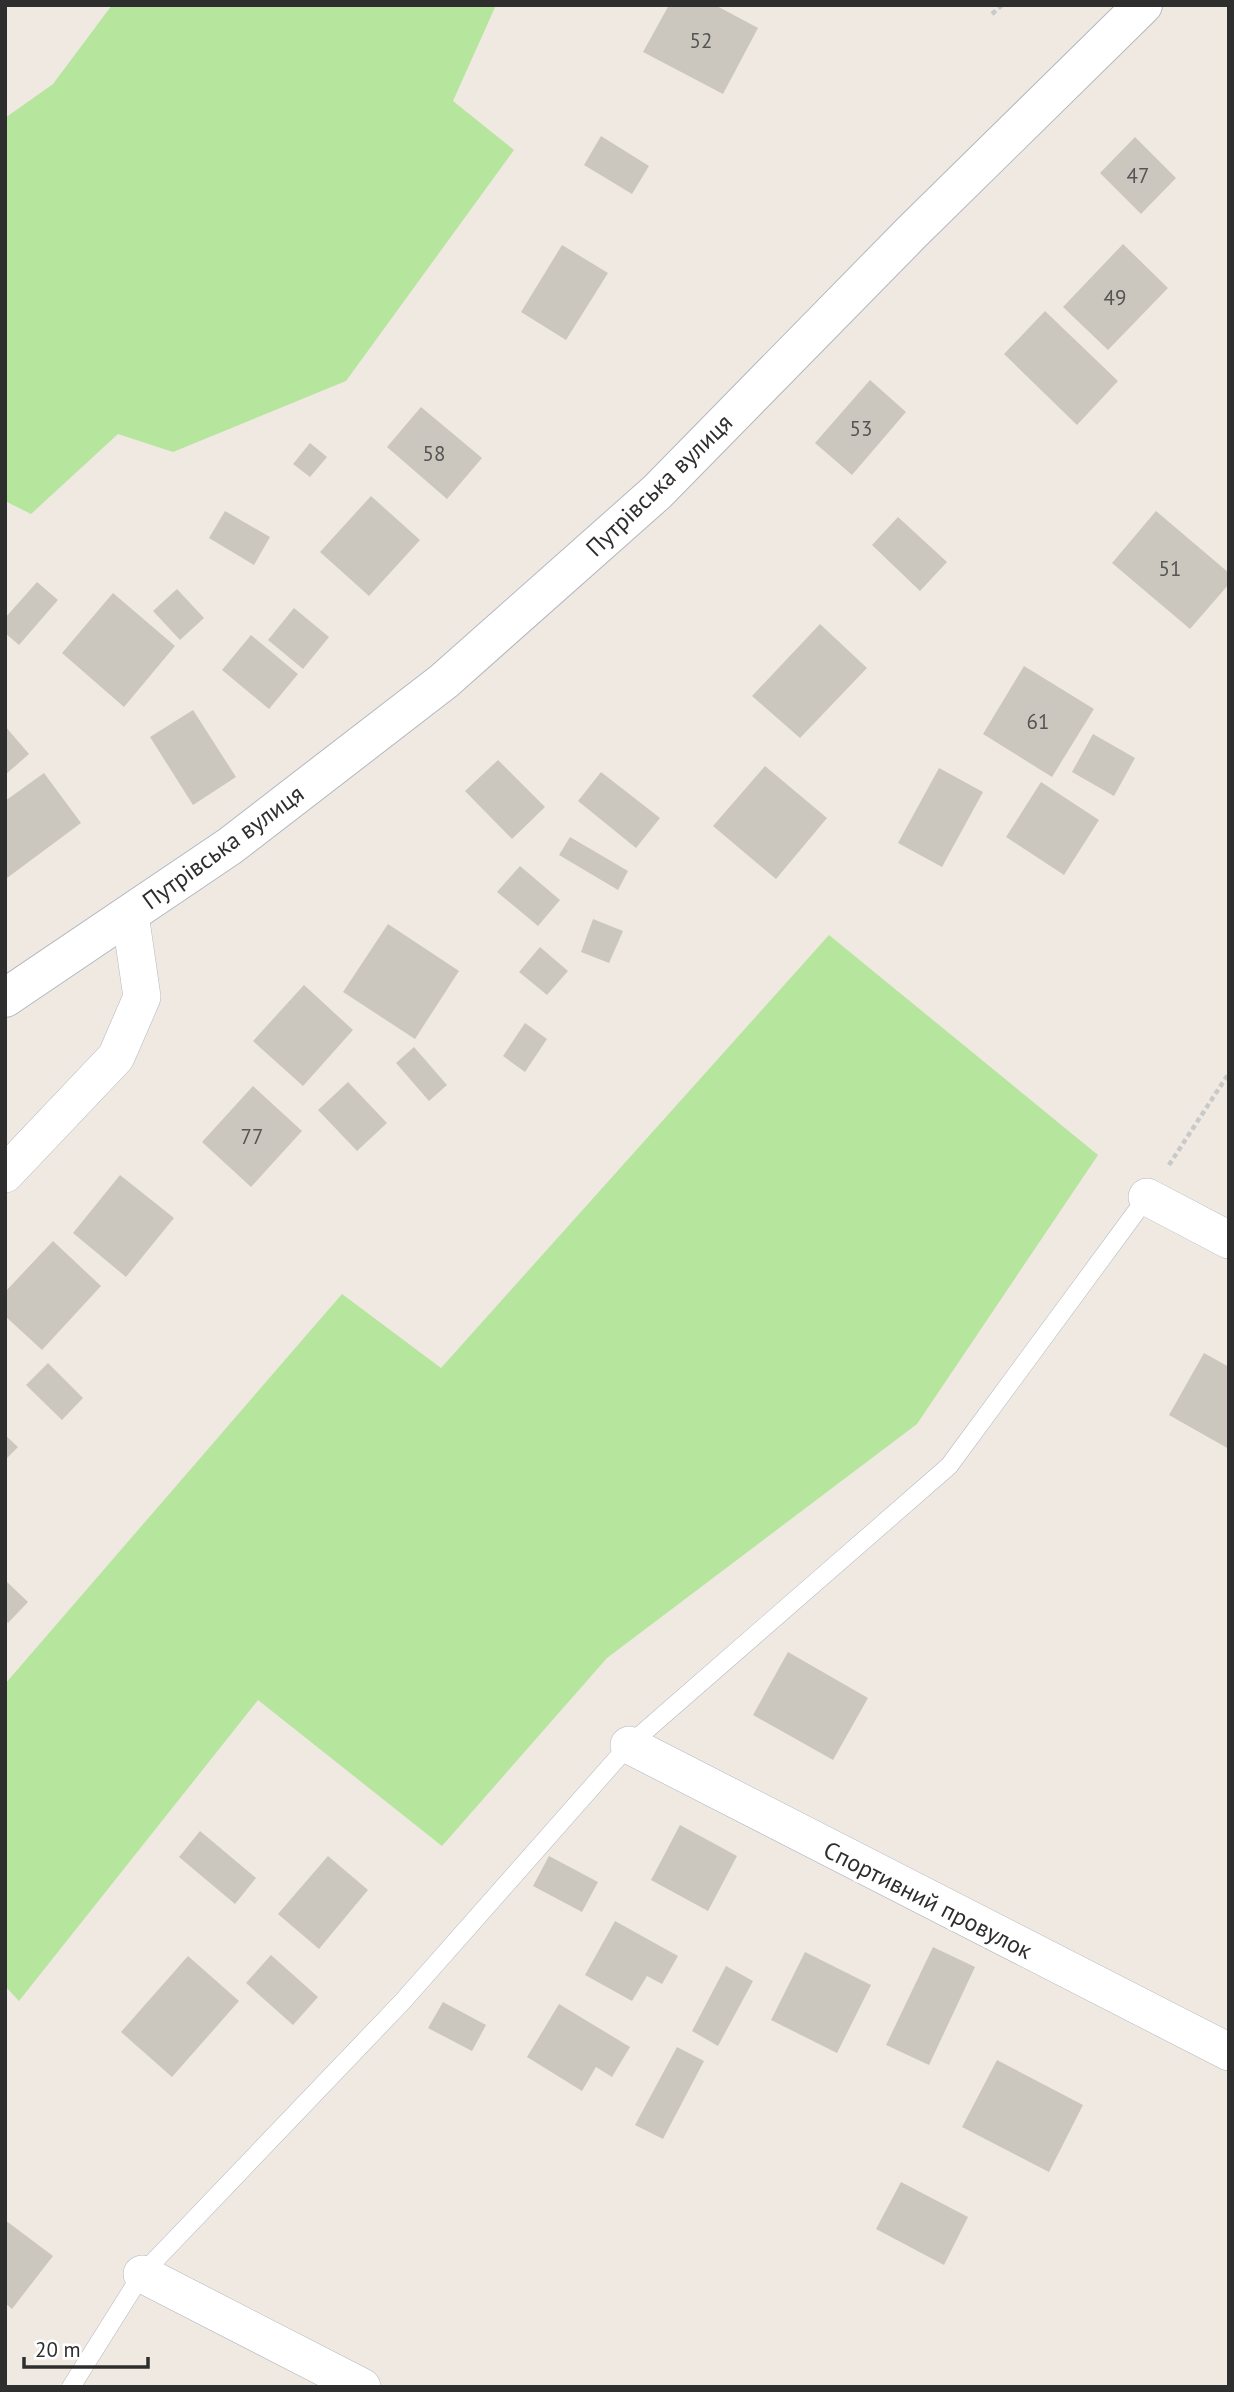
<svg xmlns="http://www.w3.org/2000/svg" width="1234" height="2392" viewBox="0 0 1234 2392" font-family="'PT Sans',sans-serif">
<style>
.green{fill:#b6e59e}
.building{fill:#cbc7bf}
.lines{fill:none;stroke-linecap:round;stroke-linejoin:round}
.service-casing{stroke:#b4b7c1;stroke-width:19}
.minor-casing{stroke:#b4b7c1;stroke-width:38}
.secondary-casing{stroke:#b4b7c1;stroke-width:40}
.path{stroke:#c9c9c9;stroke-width:4.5;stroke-dasharray:5 3.5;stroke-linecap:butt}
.service{stroke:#fff;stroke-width:18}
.minor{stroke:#fff;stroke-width:37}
.secondary{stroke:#fff;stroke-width:38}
.labels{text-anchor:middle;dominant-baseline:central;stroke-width:7;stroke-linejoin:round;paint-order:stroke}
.number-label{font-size:21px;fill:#555452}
.street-label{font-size:24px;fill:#2e2e2e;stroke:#fff}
</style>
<rect width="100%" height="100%" fill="#efe9e1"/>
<!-- green -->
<path class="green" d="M112 5H496L453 101 514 150 346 381 173 452 118 434 31 514 5 501V118L53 84Z
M829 935 1098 1155 917 1424 607 1658 442 1846 258 1700 19 2001 5 1986V1684L342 1294 441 1368Z"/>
<!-- building -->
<path class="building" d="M669 5H715L758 28 723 94 643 52Z
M601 136 649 166 632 194 584 165Z
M1135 137 1176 178 1141 214 1100 173Z
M1123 244 1168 288 1108 350 1063 307Z
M562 245 608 273 566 340 521 312Z
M1045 311 1118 381 1077 425 1004 354Z
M870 380 906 412 852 475 815 443Z
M421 407 482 458 447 499 387 447Z
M310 443 327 457 310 477 293 464Z
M371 496 420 540 369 596 320 552Z
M225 511 270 537 254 565 209 538Z
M1156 511 1229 573V584L1190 629 1112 563Z
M898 517 947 562 920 591 872 545Z
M37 582 58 600 19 645 5 633V618Z
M177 589 204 618 180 640 153 611Z
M113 593 175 646 124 707 62 653Z
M294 608 329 637 303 669 268 640Z
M820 624 867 668 800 738 752 696Z
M251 635 298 674 269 709 222 670Z
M1024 666 1094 709 1052 777 983 734Z
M193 710 236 777 193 805 150 737Z
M5 726 29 754 5 775Z
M1093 734 1135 758 1114 796 1072 772Z
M498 760 545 807 512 839 465 791Z
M765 766 827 818 776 879 713 826Z
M939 768 983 792 942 867 898 843Z
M601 772 660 818 636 848 578 801Z
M44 773 81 823 7 878 5 801Z
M1041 782 1099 820 1064 875 1006 837Z
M570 837 628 871 618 890 559 855Z
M520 866 560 900 538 926 497 892Z
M593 919 623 931 609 963 581 952Z
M388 924 459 971 415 1039 343 992Z
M540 947 568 971 547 995 519 972Z
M304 985 353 1030 303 1086 253 1041Z
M525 1023 547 1039 525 1072 503 1056Z
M414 1047 447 1085 429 1101 396 1063Z
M348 1082 387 1123 357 1151 318 1110Z
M253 1086 302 1131 251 1187 202 1142Z
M120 1175 174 1218 126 1277 73 1233Z
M53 1241 101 1286 42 1350 5 1316V1292Z
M1204 1353 1229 1367V1449L1169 1415Z
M48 1363 83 1398 62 1420 26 1385Z
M5 1435 18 1447 5 1460Z
M5 1580 28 1602 8 1623 5 1620Z
M788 1652 868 1698 833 1760 753 1715Z
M680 1825 737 1856 708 1911 651 1880Z
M200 1831 256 1878 235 1904 179 1857Z
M328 1856 368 1890 319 1949 278 1914Z
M549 1856 598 1882 582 1912 533 1886Z
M615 1921 678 1956 662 1984 647 1976 632 2001 585 1975Z
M933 1947 975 1967 929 2065 886 2045Z
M805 1952 871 1985 837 2053 771 2020Z
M271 1955 318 1997 293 2025 246 1983Z
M188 1956 239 2001 172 2077 121 2032Z
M726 1966 753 1981 718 2046 692 2031Z
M443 2002 486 2025 472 2051 428 2028Z
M559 2004 630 2047 612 2077 596 2067 582 2091 527 2057Z
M677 2047 704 2061 663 2139 635 2125Z
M997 2060 1083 2105 1049 2172 962 2127Z
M901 2182 968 2217 944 2265 876 2229Z
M5 2220 53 2256 12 2309 5 2303Z"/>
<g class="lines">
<!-- service casing -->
<g class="service-casing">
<path id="service" d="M71 2387 142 2274 403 2001 629 1745 949 1466 1147 1197"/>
</g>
<!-- minor casing -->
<g class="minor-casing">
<path id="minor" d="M5 1174 116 1057 142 997 130 914
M1147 1197 1229 1240
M629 1745 1229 2052
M142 2274 362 2387"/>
</g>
<!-- secondary casing -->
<g class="secondary-casing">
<path id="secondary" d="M5 998 230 846 444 681 657 492 912 232 1143 5"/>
</g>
<!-- path -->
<path class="path" d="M992 14 1002 5
M1169 1165 1229 1073"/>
<!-- service -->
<use href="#service" class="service"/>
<!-- minor -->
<use href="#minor" class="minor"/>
<!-- secondary -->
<use href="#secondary" class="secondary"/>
</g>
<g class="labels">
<!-- number labels -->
<g class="number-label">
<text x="701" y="40">52</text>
<text x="1138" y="175">47</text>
<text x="1115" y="297">49</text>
<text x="861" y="428">53</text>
<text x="434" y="453">58</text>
<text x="1170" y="568">51</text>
<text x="1038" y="721">61</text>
<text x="252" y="1136">77</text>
</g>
<!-- street labels -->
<g class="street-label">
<text transform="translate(659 485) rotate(-44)">Путрівська вулиця</text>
<text transform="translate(223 847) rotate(-36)">Путрівська вулиця</text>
<text transform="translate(928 1900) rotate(27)">Спортивний провулок</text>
</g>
</g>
<!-- border -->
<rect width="1234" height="2392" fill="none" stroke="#2e2e2e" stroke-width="14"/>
<!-- scale -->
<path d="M24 2357v10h124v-10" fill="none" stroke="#2e2e2e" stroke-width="3.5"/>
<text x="35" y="2357" font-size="21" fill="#2e2e2e" stroke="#ffffff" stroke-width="5" paint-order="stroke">20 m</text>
</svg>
